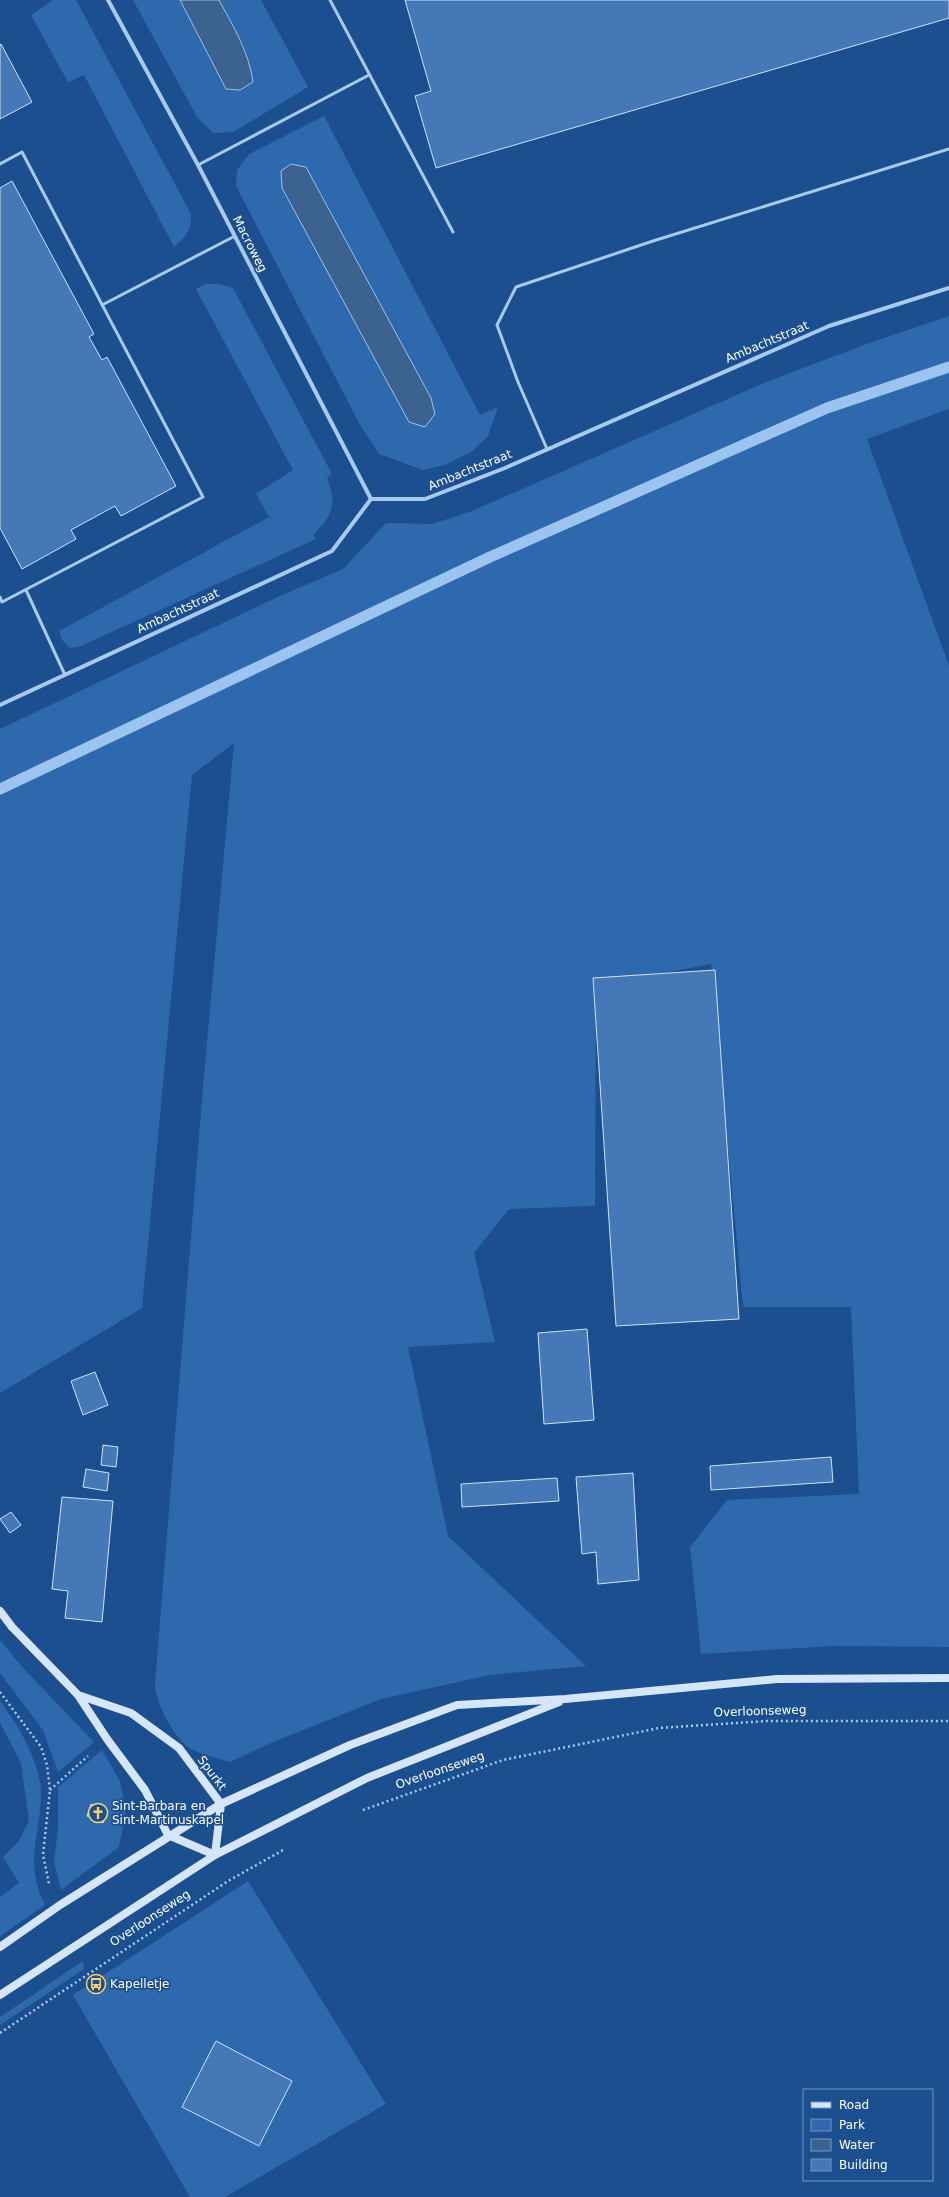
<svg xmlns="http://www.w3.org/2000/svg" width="949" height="2197" viewBox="0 0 949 2197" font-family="'DejaVu Sans',sans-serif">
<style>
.green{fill:#2e69ad;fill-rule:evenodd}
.water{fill:#3c6290;stroke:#9cc4f0}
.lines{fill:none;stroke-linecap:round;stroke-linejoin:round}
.stream{stroke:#9cc4f0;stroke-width:11}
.building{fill:#4478b7;stroke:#cfe3fa}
.path{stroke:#a9c9ee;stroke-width:2.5;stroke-dasharray:2 3;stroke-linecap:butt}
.lane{stroke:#a9c9ee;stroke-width:3}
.street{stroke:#a9c9ee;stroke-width:4}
.secondary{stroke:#d6e6fa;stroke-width:8}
.labels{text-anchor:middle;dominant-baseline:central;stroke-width:3.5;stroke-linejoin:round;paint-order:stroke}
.street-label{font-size:12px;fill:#fff;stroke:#1b4f8f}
.poi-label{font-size:12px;fill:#fff;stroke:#1b4f8f;text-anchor:start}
</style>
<rect width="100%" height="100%" fill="#1b4f8f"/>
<!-- green -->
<path class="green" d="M53 0H76L191 214C191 232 187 235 174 247L84 75 68 82 31 15Z
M133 0H180L226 89 244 47 219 0H261L308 87 233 132 213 133 197 117Z
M324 116 480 415 498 407 488 436 471 452 445 465 423 470 379 454 359 423 236 186 237 170 249 154ZM291 164 306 167 431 398Z
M206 284H219L233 288 332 474 327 477C337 505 333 515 313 535L316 539 81 646 70 648 62 640 59 631 269 517 256 494 293 470 196 289Z
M949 316V409L867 439 949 666V1647L835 1646 701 1654 690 1547 727 1500 859 1494 851 1307H743L711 964 596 986 595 1206 509 1209 474 1253 495 1342 408 1347 448 1536 586 1666 490 1675 381 1699 273 1742 230 1762C220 1759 194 1753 187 1746 173 1734 155 1703 155 1684L203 1087 234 743 192 775 142 1308 0 1393V729L282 595 343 569 386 523 432 524 472 511 766 382 872 342Z
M0 1640 24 1669 94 1742 58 1772 43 1730 0 1673Z
M0 1701C18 1724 41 1764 41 1794 41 1823 30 1851 36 1879 37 1888 42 1897 45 1905L0 1936V1897L19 1883 3 1857 19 1841 29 1821 21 1763 0 1723Z
M102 1750 120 1781 126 1811 119 1847 61 1890 54 1862 58 1830V1787Z
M248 1881 386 2104 225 2197H190L73 1995Z
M83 1961 84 1969 0 2025V2017Z"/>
<!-- water -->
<path class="water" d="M180 0H219C233 26 249 52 253 82L240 90 226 89Z
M291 164 306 167 431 398 435 414 425 427 409 422 282 188 281 171Z"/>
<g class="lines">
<!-- stream -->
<path class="stream" d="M0 789 490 557 827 408 949 367"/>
</g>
<!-- building -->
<path class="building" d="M405 0H949V18L436 168 415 96 431 91Z
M1 44 32 102 0 119V45Z
M12 181 94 334 89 337 102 360 107 357 176 486 121 516 115 506 71 530 76 539 22 569 0 528V188Z
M715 970 739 1319 616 1326 593 978Z
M587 1329 594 1420 544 1424 538 1333Z
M95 1372 108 1405 83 1415 71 1381Z
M103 1445 118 1447 116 1467 101 1465Z
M831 1457 833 1482 711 1490 710 1466Z
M86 1469 109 1473 107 1491 83 1487Z
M633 1473 639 1580 598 1584 596 1552 582 1554 576 1477Z
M557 1478 559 1501 462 1507 461 1484Z
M62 1497 113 1501 102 1622 65 1618 68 1591 52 1589Z
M11 1512 21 1525 10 1533 0 1519Z
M91 1804 108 1811 103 1823 87 1816Z
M216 2041 292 2081 259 2146 182 2107Z"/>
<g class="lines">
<!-- path -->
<path class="path" d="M0 1692 41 1747 47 1765 50 1790 43 1855 49 1884
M50 1790 88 1756
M363 1810 503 1760 659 1728 767 1721H949
M0 2033 228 1881 285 1849"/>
<!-- lane -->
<path class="lane" d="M330 0 453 232
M0 164 22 152 203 497 2 602 0 597
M198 165 369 75
M102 305 235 236
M547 449 518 382 497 325 516 287 653 241 949 149
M26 590 65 675"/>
<!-- street -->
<path class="street" d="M108 0 198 165 371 499
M0 705 332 551 371 499H425L505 468 829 326 949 288"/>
<!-- secondary -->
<path class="secondary" d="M0 1611 12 1627 78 1695 107 1739 145 1790 168 1835 215 1855
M78 1695 131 1713 179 1748 221 1804 215 1855
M0 1947 60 1905 221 1804 350 1745 457 1705 565 1699 777 1679 949 1678
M0 1995 215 1855 367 1778 559 1702"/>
</g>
<!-- icons -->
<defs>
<g id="church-ring" transform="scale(1)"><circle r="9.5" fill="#1b4f8f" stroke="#ffd166" stroke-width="1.5"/><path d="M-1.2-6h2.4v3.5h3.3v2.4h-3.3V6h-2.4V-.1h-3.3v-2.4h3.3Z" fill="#ffd166"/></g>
<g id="bus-ring" transform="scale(1)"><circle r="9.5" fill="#1b4f8f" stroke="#ffd166" stroke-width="1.5"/><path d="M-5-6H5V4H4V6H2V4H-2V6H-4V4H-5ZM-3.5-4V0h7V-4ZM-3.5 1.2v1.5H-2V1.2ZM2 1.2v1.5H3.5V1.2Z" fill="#ffd166"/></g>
</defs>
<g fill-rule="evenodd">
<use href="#church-ring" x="98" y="1813"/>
<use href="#bus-ring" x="96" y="1984"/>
</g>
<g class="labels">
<!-- street labels -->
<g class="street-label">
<text transform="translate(250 244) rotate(63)">Macroweg</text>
<text transform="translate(767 342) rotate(-23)">Ambachtstraat</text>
<text transform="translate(470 470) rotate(-22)">Ambachtstraat</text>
<text transform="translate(178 611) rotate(-25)">Ambachtstraat</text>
<text transform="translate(760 1711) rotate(-2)">Overloonseweg</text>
<text transform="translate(440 1770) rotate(-19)">Overloonseweg</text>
<text transform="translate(212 1773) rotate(53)">Spurkt</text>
<text transform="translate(150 1918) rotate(-33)">Overloonseweg</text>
</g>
<!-- poi labels -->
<g class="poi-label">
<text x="112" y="1806">Sint-Barbara en<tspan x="112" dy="14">Sint-Martinuskapel</tspan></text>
<text x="110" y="1984">Kapelletje</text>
</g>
</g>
<!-- legend -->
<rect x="803" y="2089" width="130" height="92" fill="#1b4f8f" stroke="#7695bc"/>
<rect x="811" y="2102" width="20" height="6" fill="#d6e6fa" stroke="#7695bc"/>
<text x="839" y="2109" font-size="12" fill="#ffffff">Road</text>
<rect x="811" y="2119" width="20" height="12" fill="#2e69ad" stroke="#7695bc"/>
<text x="839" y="2129" font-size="12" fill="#ffffff">Park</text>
<rect x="811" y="2139" width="20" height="12" fill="#3c6290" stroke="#7695bc"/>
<text x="839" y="2149" font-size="12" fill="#ffffff">Water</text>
<rect x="811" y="2159" width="20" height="12" fill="#4478b7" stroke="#7695bc"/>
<text x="839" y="2169" font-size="12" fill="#ffffff">Building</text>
</svg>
